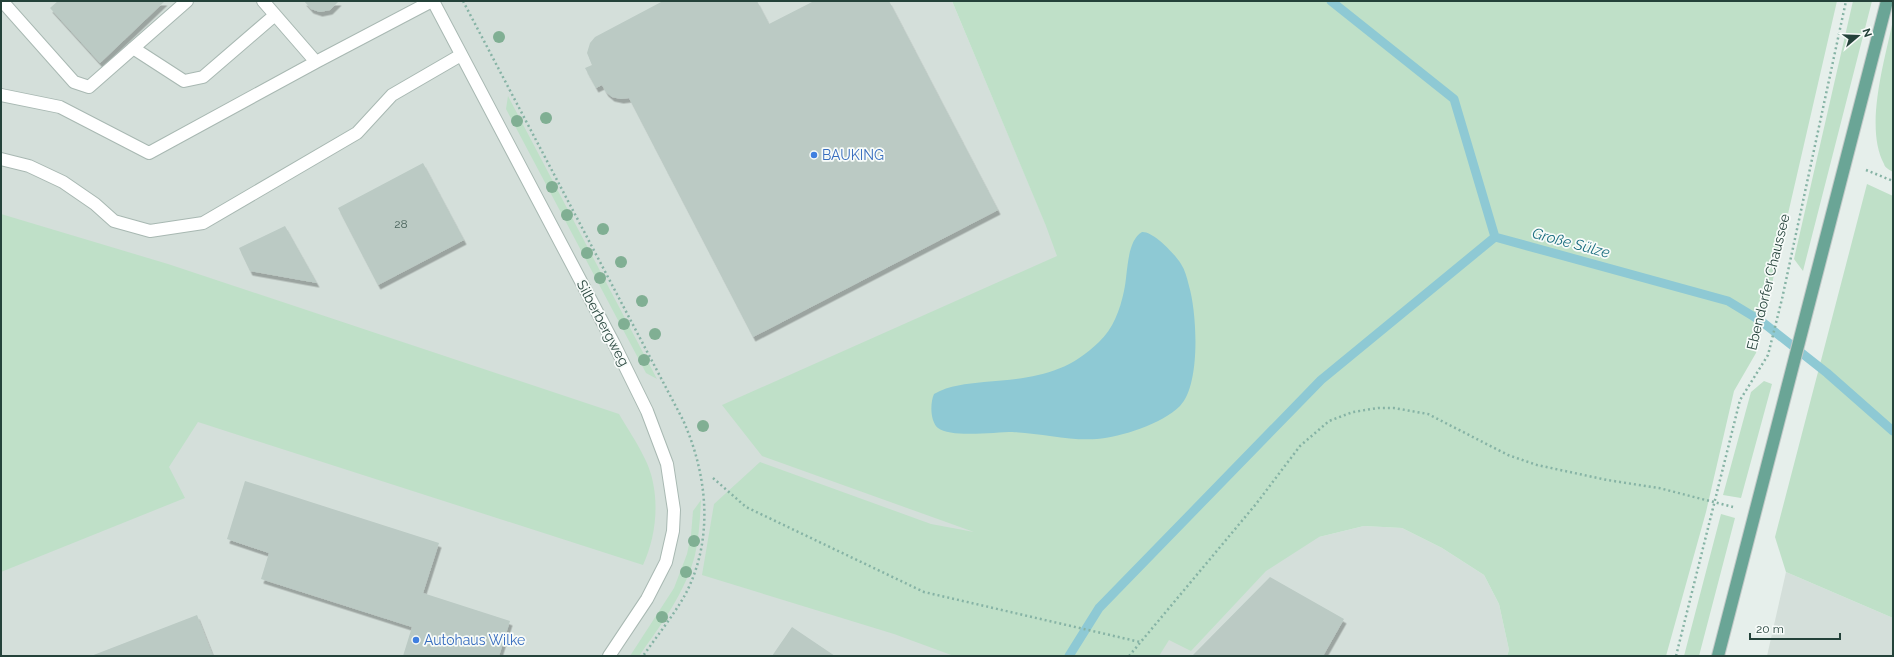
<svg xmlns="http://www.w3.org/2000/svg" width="1894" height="657" viewBox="0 0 1894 657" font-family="Raleway,sans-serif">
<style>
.built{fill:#d4dfda}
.green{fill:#bfe0c8}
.water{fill:#8ec9d4}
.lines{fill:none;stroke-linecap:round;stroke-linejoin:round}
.stream{stroke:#8ec9d4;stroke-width:9}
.building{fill:#bbcac4;filter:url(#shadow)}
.minor-casing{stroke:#a8b8b2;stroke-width:14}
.major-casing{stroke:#c2cac8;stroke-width:14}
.path{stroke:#86b3a5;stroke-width:2.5;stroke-dasharray:2 3;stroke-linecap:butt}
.minor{stroke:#fff;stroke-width:12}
.major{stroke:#6aa596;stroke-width:12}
.tree{fill:#80af93}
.shop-dot{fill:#3f7fe0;stroke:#f7fbf9;stroke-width:1.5}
.labels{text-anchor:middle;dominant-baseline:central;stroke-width:3.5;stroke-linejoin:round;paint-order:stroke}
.number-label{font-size:12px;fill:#4a645c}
.shop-label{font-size:14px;fill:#366cbe;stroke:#f7fbf9;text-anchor:start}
.street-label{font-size:14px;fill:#24423a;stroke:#f7fbf9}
.water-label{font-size:15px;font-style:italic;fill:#1c6f80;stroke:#f7fbf9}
</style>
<defs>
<filter id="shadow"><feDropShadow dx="2.5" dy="4.5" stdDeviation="0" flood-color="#0004"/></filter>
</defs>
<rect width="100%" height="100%" fill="#e6efeb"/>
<!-- built -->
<path class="built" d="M1 1H952L1046 225 1319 537 1364 526 1402 528 1442 548 1484 575 1499 604 1509 650 1507 656H1Z
M1786 572 1893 618V656H1767Z"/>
<!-- green -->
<path class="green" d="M952 1H1837L1756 353 1734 391 1706 512 1666 656H1507L1509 650 1499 604 1484 575 1442 548 1402 528 1364 526 1319 537 1266 571 1191 651 1169 640 1159 656H954L894 634 702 575 714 504 760 462 931 524 974 532 762 456 722 405 1057 256 1046 226Z
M1853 1H1872L1803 271 1794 259Z
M1893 20V172C1890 170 1885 168 1884 164 1864 127 1885 60 1893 20Z
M508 96 657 379 646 373 506 109Z
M1867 184 1893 196V618L1786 572 1775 537Z
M1 214 168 264 619 414C627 428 637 442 644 457 661 489 658 533 643 565L198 422 169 467 185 498 1 572Z
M1764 381 1772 384 1741 498 1723 495 1751 392Z
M701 500C700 519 699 537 695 555 685 593 661 625 639 656H630L674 588 687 554 691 535 693 511Z
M1721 514 1735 518 1699 656H1684Z"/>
<!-- water -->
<path class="water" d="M1142 232C1153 231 1175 254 1181 264 1185 270 1187 278 1189 286 1197 313 1201 385 1180 406 1162 424 1121 437 1097 439 1069 441 1040 433 1012 432 996 432 950 438 938 428 930 421 930 403 934 394 950 385 966 384 984 382 1030 378 1064 376 1099 342 1113 329 1120 310 1124 291 1128 275 1126 241 1142 232Z"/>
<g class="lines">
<!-- stream -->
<path class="stream" d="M1331 1 1454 99 1495 237 1728 301 1761 321 1827 373 1893 431
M1069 656 1099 608 1321 380 1495 237"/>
</g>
<!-- building -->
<path class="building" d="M58 1H165L100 63 50 8Z
M304 1H339L330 10 320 12 311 9Z
M663 1H757L769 24 814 1H889L998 210 753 337 629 98 621 99 612 97 606 92 602 85 596 88 585 68 592 65 587 53 590 43 595 37Z
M423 163 464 240 378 285 338 208Z
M285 226 317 283 250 271 239 248Z
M245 481 439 543 423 593 510 621 499 656H403L412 627 261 579 269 553 227 539Z
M1270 577 1344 619 1323 656H1192Z
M197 615 213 656H91Z
M792 627 835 656H772Z"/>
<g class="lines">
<!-- minor casing -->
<g class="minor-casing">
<path id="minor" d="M2 1 74 82 89 87 187 1
M263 1 316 62 432 1
M433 1 614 344 647 411 667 464 674 510 673 531 666 562 647 599 609 656
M133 48 184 81 203 77 275 15
M1 95 60 107 149 153 316 62
M1 159 29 166 63 182 95 204 114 221 150 231 203 223 357 133 392 95 461 55"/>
</g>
<!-- major casing -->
<g class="major-casing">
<path id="major" d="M1718 656 1887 1"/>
</g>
<!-- path -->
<path class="path" d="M463 1 683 420C708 476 714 540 685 595 673 616 657 636 643 656
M1866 170 1893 181
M713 478 746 507 924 592 1140 642
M1129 656 1256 504 1300 446 1329 421 1353 412 1378 408H1394L1428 414 1508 455 1537 465 1607 480 1659 488 1733 507
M1676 656 1740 400 1768 355 1782 299 1846 1"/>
<!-- minor -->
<use href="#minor" class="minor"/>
<!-- major -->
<use href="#major" class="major"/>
</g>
<!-- trees -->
<g class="tree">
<circle cx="499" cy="37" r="6"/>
<circle cx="546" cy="118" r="6"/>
<circle cx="517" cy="121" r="6"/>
<circle cx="552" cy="187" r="6"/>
<circle cx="567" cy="215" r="6"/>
<circle cx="603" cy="229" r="6"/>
<circle cx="587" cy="253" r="6"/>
<circle cx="621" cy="262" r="6"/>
<circle cx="600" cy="278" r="6"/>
<circle cx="642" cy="301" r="6"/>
<circle cx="624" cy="324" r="6"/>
<circle cx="655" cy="334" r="6"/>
<circle cx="644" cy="360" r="6"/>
<circle cx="703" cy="426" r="6"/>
<circle cx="694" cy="541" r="6"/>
<circle cx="686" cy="572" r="6"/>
<circle cx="662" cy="617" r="6"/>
</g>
<!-- markers -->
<g class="shop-dot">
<circle cx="814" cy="155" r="4"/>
<circle cx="416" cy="640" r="4"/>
</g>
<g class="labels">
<!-- number labels -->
<g class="number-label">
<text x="401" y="224">28</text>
</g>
<!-- shop labels -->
<g class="shop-label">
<text x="822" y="155">BAUKING</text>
<text x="424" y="640">Autohaus Wilke</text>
</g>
<!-- street labels -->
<g class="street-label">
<text transform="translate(1768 282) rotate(-76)">Ebendorfer Chaussee</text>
<text transform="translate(603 323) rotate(62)">Silberbergweg</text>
</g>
<!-- water labels -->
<g class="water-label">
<text transform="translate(1571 243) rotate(15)">Große Sülze</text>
</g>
</g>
<!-- border -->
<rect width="1894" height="657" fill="none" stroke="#24423a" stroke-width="4"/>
<!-- north arrow -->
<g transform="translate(1858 36) rotate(71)" stroke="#f7fbf9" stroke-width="3" paint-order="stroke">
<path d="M0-3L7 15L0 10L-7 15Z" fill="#24423a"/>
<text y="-6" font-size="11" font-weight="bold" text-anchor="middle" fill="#24423a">N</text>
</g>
<!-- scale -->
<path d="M1750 633v6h90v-6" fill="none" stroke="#24423a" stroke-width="2"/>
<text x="1756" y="633" font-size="12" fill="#24423a" stroke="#f7fbf9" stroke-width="3" paint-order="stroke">20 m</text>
</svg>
